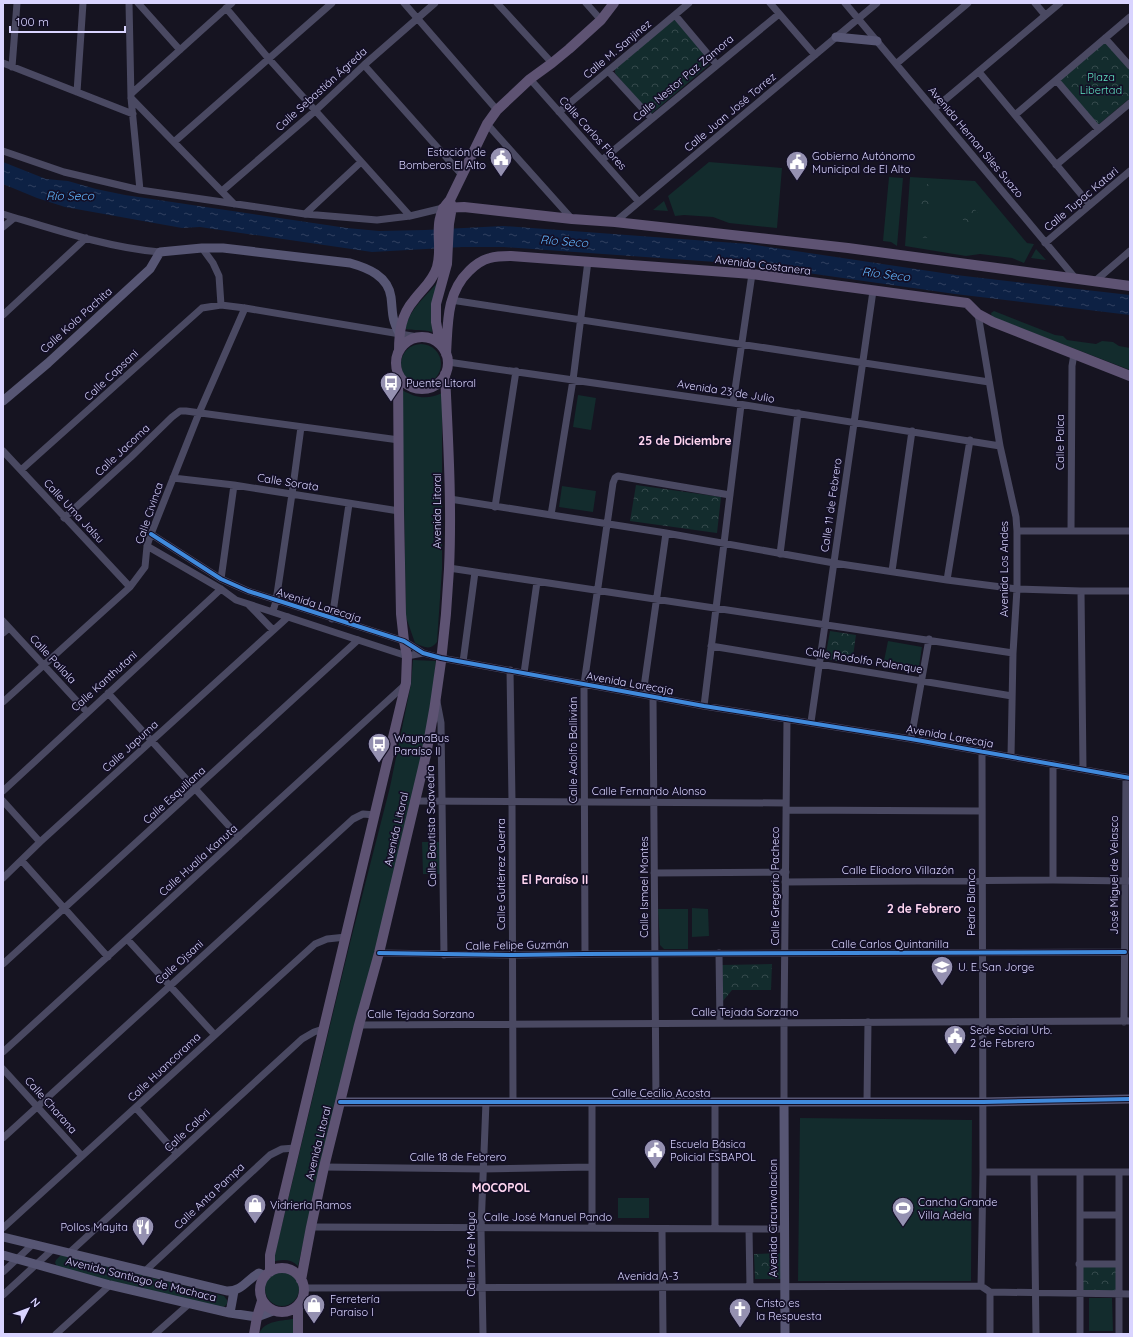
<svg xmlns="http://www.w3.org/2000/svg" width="1133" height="1337" viewBox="0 0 1133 1337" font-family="Quicksand,sans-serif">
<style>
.grass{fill:#132c2d}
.forest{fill:url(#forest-crowns)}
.water{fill:url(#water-ripples)}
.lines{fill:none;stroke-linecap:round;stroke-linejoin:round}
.street{stroke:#4a4962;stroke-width:7}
.secondary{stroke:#575674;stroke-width:9}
.primary{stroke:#5e5373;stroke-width:10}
.cycleway-casing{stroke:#130f26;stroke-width:6}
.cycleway{stroke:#408adc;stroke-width:4}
.labels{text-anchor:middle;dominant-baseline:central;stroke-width:3.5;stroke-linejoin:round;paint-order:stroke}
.street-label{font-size:11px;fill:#d9d4ff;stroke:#130f26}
.park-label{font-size:11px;fill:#5fe0c0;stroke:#130f26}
.poi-label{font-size:11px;fill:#d9d4ff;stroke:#130f26;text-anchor:start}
.water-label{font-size:12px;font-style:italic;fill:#62b6ff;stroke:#130f26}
.neighbourhood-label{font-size:12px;font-weight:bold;fill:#ffd6f0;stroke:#130f26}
</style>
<defs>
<pattern id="forest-crowns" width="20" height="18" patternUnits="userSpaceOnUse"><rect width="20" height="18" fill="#132c2d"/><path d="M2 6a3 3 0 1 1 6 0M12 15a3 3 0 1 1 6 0" fill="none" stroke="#354a4c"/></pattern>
<pattern id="water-ripples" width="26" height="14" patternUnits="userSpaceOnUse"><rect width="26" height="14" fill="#0d2144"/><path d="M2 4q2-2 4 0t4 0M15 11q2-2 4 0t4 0" fill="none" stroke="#304060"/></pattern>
</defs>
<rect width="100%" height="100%" fill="#161421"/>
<!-- grass -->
<path class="grass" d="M709 162 782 168 777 228 729 223 713 217 684 215 675 216 668 196Z
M889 177 903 178 897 246 891 242 883 241Z
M910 177 975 181 1027 243 1034 244 1024 263 1012 258 980 254 966 256 905 246Z
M664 201 668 211 653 210Z
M1036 249 1046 260 1031 258Z
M438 282 431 306 432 332C422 329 414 331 405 329 409 310 425 297 438 282Z
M994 311 1055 335 1063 336 1067 340 1096 344 1102 341 1113 342 1119 346 1130 348V370L992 317 991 313Z
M401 364a20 20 0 1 1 40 0a20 20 0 1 1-40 0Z
M402 390C416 398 427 400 442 393V569L437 642C430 651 424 647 415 643L406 617Z
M578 395 596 398 591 430 573 427Z
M562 486 596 491 593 512 559 507Z
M888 641 922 647 918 673 883 666Z
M413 660 436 661 430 717 398 860 321 1164 298 1266C291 1259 282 1259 273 1262L349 947 390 787 411 684Z
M422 842H442L443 874H423Z
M692 908 708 909 709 936 692 937Z
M658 909H688V949H664L660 945Z
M800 1118 972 1120 971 1281H798Z
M618 1198H649V1218H618Z
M61 1255 224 1296 227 1300V1304L223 1308 58 1268 55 1263 56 1260Z
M265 1289a17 17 0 1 1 34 0a17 17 0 1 1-34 0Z
M1089 1298H1112L1113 1331H1089Z
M296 1318V1334H259C265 1319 282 1322 296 1318Z"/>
<!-- forest -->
<path class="forest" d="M673 20H677L710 60 709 65 651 114 648 113 615 73V69Z
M1105 41 1130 71V98L1098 125 1060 80Z
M922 189a5 5 0 1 1 10 0a5 5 0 1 1-10 0Z
M920 203a5 5 0 1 1 10 0a5 5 0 1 1-10 0Z
M962 216a8 8 0 1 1 16 0a8 8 0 1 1-16 0Z
M920 233a5 5 0 1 1 10 0a5 5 0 1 1-10 0Z
M636 485 721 497 717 533 630 521Z
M830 631 856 635 852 663 825 659Z
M772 964 771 990H732L723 1001 722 965Z
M783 1253 785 1279H755L754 1254Z
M1081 1265 1117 1266V1292H1081Z"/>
<!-- water -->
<path class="water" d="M3 162 46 179 68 181 96 189 125 195 347 228 379 231 425 230 503 226 749 244 956 275 1130 295V315L955 294 744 264 504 247H462L372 252 200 227 182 228 65 207 37 198 3 184Z"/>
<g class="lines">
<!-- street -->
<path class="street" d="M129 3 131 98 140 190
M138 3 180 50
M404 3 497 110
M497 3 552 63
M586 3 601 20
M770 3 815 55
M845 3 1076 279
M1035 3 1045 15
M226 8 269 59 410 216
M675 15 717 65
M1105 38 1130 66
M3 63 133 114
M896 64 968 3
M364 65 462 175
M12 67 17 3
M608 71 652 119
M979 72 1090 205
M530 79 639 202
M1056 80 1098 129
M77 92 83 3
M132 93 232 3
M131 98 234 204
M934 109 1060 3
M559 112 689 3
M1015 115 1130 17
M487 124 572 219
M174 142 332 3
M3 151 64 172 140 190 305 214 377 220 410 216 443 208
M602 160 779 14
M1056 165 1130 103
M222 191 315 111 364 65 435 3
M3 214C53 229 109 248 160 252
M305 214 361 162
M615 222 877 3
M3 227 14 218
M1045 243 1130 171
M202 248 213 263 219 276 221 305
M1094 282 1130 251
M451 300 989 382
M978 314 1000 446 1016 517 1017 531V589L1013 653 1011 756
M3 315 86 238
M448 362 733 403 1000 446
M733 403 752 274
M3 451 130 587
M21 470 202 308 221 305 245 308 418 337
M173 478 234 485 399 511
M450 499 666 533 834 563 947 580 1017 589 1081 591H1130
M495 507 516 371
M551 515 573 380 588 261
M64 518 131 457 172 417 180 411H186L399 440
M1017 531H1130
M1071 531 1072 366 1074 354
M151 534 221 579 248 591 404 641 423 653 441 658 704 706 911 739 1130 778
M147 546 221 589 236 600 407 656 423 653
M780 554 798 413
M449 568 1013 653
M892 571 912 431
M221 579 234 485
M947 580 970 440
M1081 591 1083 769
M249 605 273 630
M273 611 276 601 292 494 301 427
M332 619 349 504
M3 621 87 712
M3 633 9 628
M711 646 1012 696
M463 662 475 572
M510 670 512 801 513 1102
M524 673 537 582
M108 693 239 837
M643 694 666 533
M653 696 656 1102
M3 702 130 587 145 567 147 546 151 534 199 413 245 308
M437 702 441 723 444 955
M704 706 741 405
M811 722 873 291
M911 739 929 639
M1053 764V880
M3 791 221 589
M3 801 40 842
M415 801 786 803
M786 810 982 811
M22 861 108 957
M654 873 786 872
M3 878 40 842 288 617
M785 882 1053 880 1130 881
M127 939 214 1034
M379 953 512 955 585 954 1125 952
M719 953 720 1023
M585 954 584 684 613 483 615 478 618 476 730 495
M3 964 358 640
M1124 1022 1126 777
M359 1025 1130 1021
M3 1052 406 684
M3 1069 82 1156
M592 1102V1228
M784 1102V1023L787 719
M867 1102 868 1022
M136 1108 177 1154
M3 1138 353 819 363 814 375 815
M324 1167 483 1169 592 1167
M983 1172H1130
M1119 1172V1334
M1034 1173 1036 1334
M1080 1215H1119
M311 1227 785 1229
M3 1228 315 944 327 939 346 937
M662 1229 663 1334
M715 1229V1102
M749 1229 750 1287
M69 1253 302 1039 314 1032 323 1029
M1079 1264H1119
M3 1272 33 1244
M144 1272 270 1155 282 1149 295 1148
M981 1286 983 1172 982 751
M304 1288 981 1286 990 1292
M990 1292 1130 1294
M990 1292V1334
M3 1295 53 1249
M56 1334 110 1285
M155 1334 189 1304
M483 1334 481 1228 486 1102
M1080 1334V1172"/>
<!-- secondary -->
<path class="secondary" d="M836 37 877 41
M3 401 48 363 150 269 160 252 202 248H223L350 263C368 268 388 276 391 297 393 313 391 317 399 333
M340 1102H983L1130 1099
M784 1102 785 1334
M3 1237 227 1291C243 1291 246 1280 259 1273L265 1276
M3 1255 110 1285 230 1313 257 1317 273 1311
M230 1313 234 1291"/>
<!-- primary -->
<path class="primary" d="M443 208 464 207 572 219 615 222 848 248 1130 286
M396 363a26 26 0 1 1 52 0a26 26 0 1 1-52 0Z
M440 344 436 322V304L447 264 449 224 452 207 450 201
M399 351C399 332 401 315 414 300 422 289 433 281 437 267 444 244 430 221 450 200L487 124 497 110 530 79 552 63 569 49 601 20 614 3
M446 354C448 324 446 293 469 271 475 265 482 260 490 258 497 256 504 256 511 256L752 274 967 303 978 314 993 322 1130 376
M260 1290a22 22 0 1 1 44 0a22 22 0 1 1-44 0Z
M270 1272V1255L282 1203 406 683 407 656 404 641 401 614 399 511 398 373
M301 1280 311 1227 324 1167 359 1025 379 953 426 755C438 694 446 631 449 569 452 504 448 439 445 374
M298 1305V1334
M254 1334 257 1317 262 1301"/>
<!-- cycleway casing -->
<g class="cycleway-casing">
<path id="cycleway" d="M151 534 221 579 248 591 404 641 423 653 441 658 704 706 911 739 1130 778
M379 953 512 955 585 954 1125 952
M340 1102H983L1130 1099"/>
</g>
<!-- cycleway -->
<use href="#cycleway" class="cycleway"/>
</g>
<!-- icons -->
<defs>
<g id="civic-pin" transform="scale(1.15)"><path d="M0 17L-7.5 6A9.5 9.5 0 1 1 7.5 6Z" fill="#9591b1" stroke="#130f26"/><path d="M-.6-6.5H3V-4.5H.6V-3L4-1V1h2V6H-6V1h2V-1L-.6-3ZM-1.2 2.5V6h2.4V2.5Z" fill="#fff"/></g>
<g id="bus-pin" transform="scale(1.15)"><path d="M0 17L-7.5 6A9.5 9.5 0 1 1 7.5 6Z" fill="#9591b1" stroke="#130f26"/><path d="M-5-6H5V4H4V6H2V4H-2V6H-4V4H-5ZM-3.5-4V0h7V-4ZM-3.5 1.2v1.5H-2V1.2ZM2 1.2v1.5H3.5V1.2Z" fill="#fff"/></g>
<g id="school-pin" transform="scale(1.15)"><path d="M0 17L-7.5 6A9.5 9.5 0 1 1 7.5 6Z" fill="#9591b1" stroke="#130f26"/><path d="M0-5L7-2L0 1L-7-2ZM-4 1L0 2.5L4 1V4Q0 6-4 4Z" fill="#fff"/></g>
<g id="shop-pin" transform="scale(1.15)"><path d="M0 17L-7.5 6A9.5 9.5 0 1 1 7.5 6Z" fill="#9591b1" stroke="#130f26"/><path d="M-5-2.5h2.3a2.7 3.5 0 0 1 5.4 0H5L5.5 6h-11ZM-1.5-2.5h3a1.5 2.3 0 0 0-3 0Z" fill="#fff"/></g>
<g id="stadium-pin" transform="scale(1.15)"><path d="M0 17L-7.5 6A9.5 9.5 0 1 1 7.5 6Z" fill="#9591b1" stroke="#130f26"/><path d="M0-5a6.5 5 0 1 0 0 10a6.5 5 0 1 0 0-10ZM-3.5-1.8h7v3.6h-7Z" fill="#fff"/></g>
<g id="restaurant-pin" transform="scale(1.15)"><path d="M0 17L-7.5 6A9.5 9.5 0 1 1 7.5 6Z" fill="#9591b1" stroke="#130f26"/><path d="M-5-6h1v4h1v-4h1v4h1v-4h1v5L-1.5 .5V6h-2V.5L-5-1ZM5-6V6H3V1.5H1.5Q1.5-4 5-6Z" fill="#fff"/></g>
<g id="church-pin" transform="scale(1.15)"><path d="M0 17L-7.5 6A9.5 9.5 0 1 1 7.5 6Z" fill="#9591b1" stroke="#130f26"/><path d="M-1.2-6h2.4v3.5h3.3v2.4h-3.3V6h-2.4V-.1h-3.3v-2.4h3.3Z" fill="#fff"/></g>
</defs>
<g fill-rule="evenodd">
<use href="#civic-pin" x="501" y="158"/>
<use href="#civic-pin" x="797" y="162"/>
<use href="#bus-pin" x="391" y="383"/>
<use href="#bus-pin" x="379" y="744"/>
<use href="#school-pin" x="942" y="967"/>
<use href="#civic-pin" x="955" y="1036"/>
<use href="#civic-pin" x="655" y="1150"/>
<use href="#shop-pin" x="255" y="1205"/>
<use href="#stadium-pin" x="903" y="1208"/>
<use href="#restaurant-pin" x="143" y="1227"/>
<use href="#shop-pin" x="314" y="1305"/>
<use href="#church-pin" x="740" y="1309"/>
</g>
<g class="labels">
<!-- street labels -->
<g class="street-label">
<text transform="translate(617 49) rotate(-40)">Calle M. Sanjinez</text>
<text transform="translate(683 78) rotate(-40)">Calle Nestor Paz Zamora</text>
<text transform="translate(321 89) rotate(-42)">Calle Sebastián Ágreda</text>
<text transform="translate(730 112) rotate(-40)">Calle Juan José Torrez</text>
<text transform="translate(593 133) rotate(48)">Calle Carlos Flores</text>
<text transform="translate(976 142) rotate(50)">Avenida Hernan Siles Suazo</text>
<text transform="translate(1081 199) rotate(-40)">Calle Tupac Katari</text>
<text transform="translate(763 265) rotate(7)">Avenida Costanera</text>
<text transform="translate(76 320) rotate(-42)">Calle Kola Pachita</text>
<text transform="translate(111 375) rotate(-43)">Calle Capsani</text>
<text transform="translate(726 391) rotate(9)">Avenida 23 de Julio</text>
<text transform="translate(1060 442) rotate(-90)">Calle Palca</text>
<text transform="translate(122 450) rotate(-43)">Calle Jacoma</text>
<text transform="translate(288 482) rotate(9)">Calle Sorata</text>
<text transform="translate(831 505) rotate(-82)">Calle 11 de Febrero</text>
<text transform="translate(74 511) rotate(47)">Calle Uma Jalsu</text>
<text transform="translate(437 511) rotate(-90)">Avenida Litoral</text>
<text transform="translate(149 513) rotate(-71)">Calle Civinca</text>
<text transform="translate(1004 569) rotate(-90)">Avenida Los Andes</text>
<text transform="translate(319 605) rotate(18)">Avenida Larecaja</text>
<text transform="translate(53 659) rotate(47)">Calle Pailala</text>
<text transform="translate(864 660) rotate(9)">Calle Rodolfo Palenque</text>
<text transform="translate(104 681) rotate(-42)">Calle Kanthutani</text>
<text transform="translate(630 683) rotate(10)">Avenida Larecaja</text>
<text transform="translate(950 736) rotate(10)">Avenida Larecaja</text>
<text transform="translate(130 746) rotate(-42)">Calle Japuma</text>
<text transform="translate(573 750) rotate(-90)">Calle Adolfo Ballivián</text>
<text x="649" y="791">Calle Fernando Alonso</text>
<text transform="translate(174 795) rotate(-42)">Calle Esquillana</text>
<text transform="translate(431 826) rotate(-91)">Calle Bautista Saavedra</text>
<text transform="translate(396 829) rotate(-77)">Avenida Litoral</text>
<text transform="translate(198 860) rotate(-42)">Calle Hualla Kanuta</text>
<text x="898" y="870">Calle Eliodoro Villazón</text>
<text transform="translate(501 874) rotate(-90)">Calle Gutiérrez Guerra</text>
<text transform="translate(1114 875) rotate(-90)">José Miguel de Velasco</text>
<text transform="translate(775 886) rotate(-90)">Calle Gregorio Pacheco</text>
<text transform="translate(644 887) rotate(-90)">Calle Ismael Montes</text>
<text transform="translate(971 902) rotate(-90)">Pedro Blanco</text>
<text x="890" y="944">Calle Carlos Quintanilla</text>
<text transform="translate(517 945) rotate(-1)">Calle Felipe Guzmán</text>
<text transform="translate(179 962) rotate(-42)">Calle Ojsani</text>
<text x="745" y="1012">Calle Tejada Sorzano</text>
<text x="421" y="1014">Calle Tejada Sorzano</text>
<text transform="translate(164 1067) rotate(-43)">Calle Huancorama</text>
<text x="661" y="1093">Calle Cecilio Acosta</text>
<text transform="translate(51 1105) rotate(48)">Calle Charana</text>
<text transform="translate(187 1130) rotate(-43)">Calle Calori</text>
<text transform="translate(318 1143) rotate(-76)">Avenida Litoral</text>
<text x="458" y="1157">Calle 18 de Febrero</text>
<text transform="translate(209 1196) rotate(-43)">Calle Anta Pampa</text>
<text x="548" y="1217">Calle José Manuel Pando</text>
<text transform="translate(773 1218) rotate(-90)">Avenida Circunvalacion</text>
<text transform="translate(471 1254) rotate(-90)">Calle 17 de Mayo</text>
<text x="648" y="1276">Avenida A-3</text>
<text transform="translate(141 1279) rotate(14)">Avenida Santiago de Machaca</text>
</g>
<!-- park labels -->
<g class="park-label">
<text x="1101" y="77">Plaza<tspan x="1101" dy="13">Libertad</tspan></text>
</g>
<!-- poi labels -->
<g class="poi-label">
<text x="486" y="152" text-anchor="end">Estación de<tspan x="486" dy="13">Bomberos El Alto</tspan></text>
<text x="812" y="156">Gobierno Autónomo<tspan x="812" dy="13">Municipal de El Alto</tspan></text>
<text x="406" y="383">Puente Litoral</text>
<text x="394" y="738">WaynaBus<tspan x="394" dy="13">Paraíso II</tspan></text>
<text x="958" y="967">U. E. San Jorge</text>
<text x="970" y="1030">Sede Social Urb.<tspan x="970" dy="13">2 de Febrero</tspan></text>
<text x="670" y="1144">Escuela Básica<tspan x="670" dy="13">Policial ESBAPOL</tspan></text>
<text x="918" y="1202">Cancha Grande<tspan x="918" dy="13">Villa Adela</tspan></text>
<text x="270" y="1205">Vidriería Ramos</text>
<text x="128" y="1227" text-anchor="end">Pollos Mayita</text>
<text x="330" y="1299">Ferretería<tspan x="330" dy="13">Paraiso I</tspan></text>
<text x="756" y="1303">Cristo es<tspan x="756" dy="13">la Respuesta</tspan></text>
</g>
<!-- water labels -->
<g class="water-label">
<text x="70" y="195">Río Seco</text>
<text transform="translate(564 241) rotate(4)">Río Seco</text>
<text transform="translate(886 274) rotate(7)">Río Seco</text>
</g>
<!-- neighbourhood labels -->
<g class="neighbourhood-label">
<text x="685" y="440">25 de Diciembre</text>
<text x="555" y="879">El Paraíso II</text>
<text x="924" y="908">2 de Febrero</text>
<text x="501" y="1187">MOCOPOL</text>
</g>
</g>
<!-- border -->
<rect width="1133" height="1337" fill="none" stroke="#d9d4ff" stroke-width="8"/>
<!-- north arrow -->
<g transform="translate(28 1309) rotate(48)" stroke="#130f26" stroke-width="3" paint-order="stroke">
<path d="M0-3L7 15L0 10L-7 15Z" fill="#d9d4ff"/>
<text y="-6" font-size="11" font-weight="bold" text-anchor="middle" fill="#d9d4ff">N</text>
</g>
<!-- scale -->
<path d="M10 26v6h115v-6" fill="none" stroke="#d9d4ff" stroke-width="2"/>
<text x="16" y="26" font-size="12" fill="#d9d4ff" stroke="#130f26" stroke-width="3" paint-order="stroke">100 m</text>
</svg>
